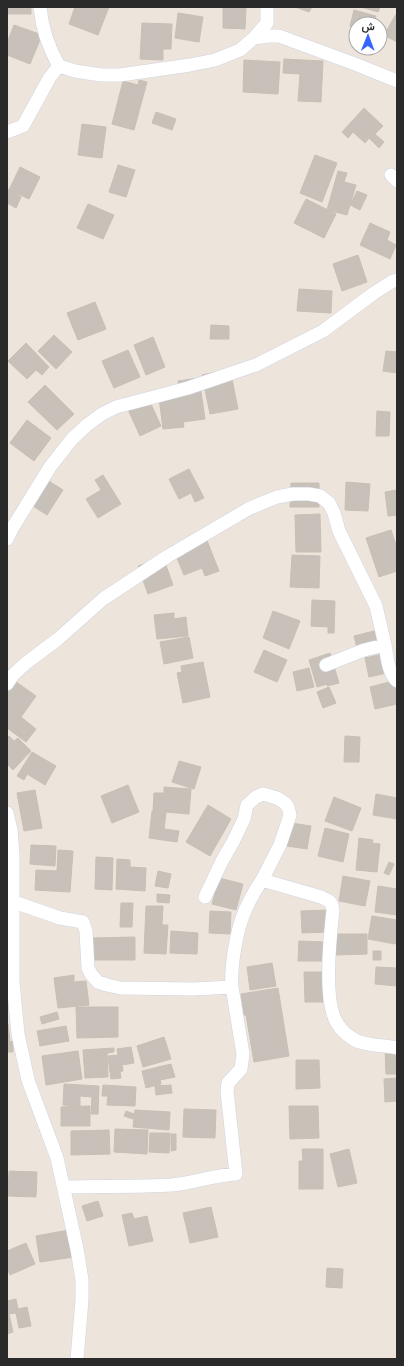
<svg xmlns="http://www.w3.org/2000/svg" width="404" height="1366" viewBox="0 0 404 1366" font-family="'Roboto Condensed',Vazirmatn,sans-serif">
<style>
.building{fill:#c8c1ba;stroke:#c8c0b4}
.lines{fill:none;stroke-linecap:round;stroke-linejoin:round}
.street-casing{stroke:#d0d4e3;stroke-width:14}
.street{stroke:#fff;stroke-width:13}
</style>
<rect width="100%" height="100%" fill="#ede4db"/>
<!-- building -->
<path class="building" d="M7 7H31V14H7Z
M75 7H109L98 35 69 24Z
M223 7H246L245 29 223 28Z
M295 7H312L309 12Z
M361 7H380L378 12Z
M354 10 376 16 374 24H356V28L350 26Z
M178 13 203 17 199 42 175 38Z
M396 14H397V42L384 35Z
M142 23 172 24 171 49H163V60L140 59Z
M14 25 42 35 30 64 7 55V43Z
M284 59 323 61 321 102 298 101 300 74 283 73Z
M244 60 280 62 278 94 243 92Z
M139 80 147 82 134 130 112 124 123 81 138 85Z
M364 108 383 126 375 134 384 142 379 148 369 138 365 143 353 132 348 138 342 132Z
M156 112 176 119 172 130 152 123Z
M82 124 106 127 102 158 78 155Z
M315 155 337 163 322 202 300 193Z
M118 165 135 170 126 197 109 192Z
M20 167 40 177 29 199 9 190Z
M338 171 347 173 344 182 356 185 347 215 327 210Z
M7 189 21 197 16 208 7 203Z
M357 191 367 195 360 210 350 205Z
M306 199 336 214 324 238 294 223Z
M88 204 114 215 103 239 77 228Z
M370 223 390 232 387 240 396 245 390 259 360 245Z
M358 255 367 282 342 291 333 264Z
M299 289 332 291 331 313 297 311Z
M95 302 106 329 78 340 67 313Z
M211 325 229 326V339H210Z
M54 335 72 352 56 369 38 351Z
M153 337 165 367 146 375 134 345Z
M26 343 49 367 42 375 36 370 27 379 8 361Z
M128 350 140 377 114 388 102 361Z
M386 351 397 352V373L383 371Z
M230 369 238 409 210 414 202 375Z
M199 378 205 419 183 422 184 427 163 429 158 390 179 388 178 381Z
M45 385 74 414 57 430 28 402Z
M146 393 161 426 140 436 125 403Z
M377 411 390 412 389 436H376Z
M27 420 51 438 34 461 10 443Z
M189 469 204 498 195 502 191 493 179 499 169 479Z
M103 475 121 504 98 518 86 499 101 490 95 480Z
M41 476 63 490 47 515 25 501Z
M346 482 370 484 368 511 345 510Z
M291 483H319V507H290Z
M397 490V515L388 516 385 492Z
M320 514 321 552H296L295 515Z
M391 530 397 548V571L379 577 366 538Z
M204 533 219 571 205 576 202 568 184 575 172 546Z
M292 555 320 556 319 588 290 587Z
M163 557 173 585 148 594 138 566Z
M312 600 335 601 334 633H328V627L311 626Z
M273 611 300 621 289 649 263 638Z
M174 613V619L186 617 188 636 157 639 154 615Z
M386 628 391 648 359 656 354 636Z
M189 637 193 658 164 664 160 642Z
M264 650 287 660 277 682 254 672Z
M330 653 339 683 327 686V684L317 687 309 660Z
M387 653 391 672 369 677 365 658Z
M203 662 210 697 183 703 177 673 182 672 181 666Z
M309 668 314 687 297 691 293 672Z
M12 679 36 696 21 717 36 729 26 742 7 728V685Z
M397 680V704L375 709 370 687Z
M329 687 336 703 323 708 317 692Z
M9 736 14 741 18 738 31 751 13 770 7 764V738Z
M345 736 360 737 359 762H344Z
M32 752 56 766 45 785 27 774 24 780 17 776Z
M179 761 201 767 194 789 172 782Z
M128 785 139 812 112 823 101 796Z
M164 787 191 789 189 814 153 811 154 793H164Z
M35 790 42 828 24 831 17 793Z
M376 794 397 798V819L373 815Z
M334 797 361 808 352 831 325 821Z
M208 805 231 819 210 856 186 842Z
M152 811 166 813 164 829 179 831 177 842 149 838Z
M284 822 311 826 307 849 280 845Z
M325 828 349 834 343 862 318 856Z
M359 838 373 840 372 843 380 844 377 872 356 870Z
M31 845 56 846 55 866 30 864Z
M58 850 73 851 70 892 35 890 36 870 57 871Z
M96 857 113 858 112 890 95 889Z
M117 859 130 860V867L146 868 145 891 116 889Z
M389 862 394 864 389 875 384 873Z
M158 871 171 874 168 888 155 886Z
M343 876 370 881 365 906 339 901Z
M219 878 243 884 236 910 212 904Z
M378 886 397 889V915L375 912Z
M157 894 170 895 169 903 157 902Z
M121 903H133L132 927H120Z
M146 906H163L162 925H168L166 954 144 953Z
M328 910V932L302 933 301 911Z
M210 911 231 912 230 934 209 933Z
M372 916 397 920V935L395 944 368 939Z
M171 931 198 933 197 954 170 953Z
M336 934H367V954L336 955Z
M135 937V960H94L93 938Z
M299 941 323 942V961H298Z
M373 951H381V960H373Z
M272 963 276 986 250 990 247 967Z
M376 967 397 968V986L375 984Z
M304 972H322L323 1002H305Z
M74 975V982L86 981 89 1005 58 1008 54 978Z
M278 988 289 1056 254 1062 246 1015H244L241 994Z
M76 1007H118V1037L77 1038Z
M57 1012 59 1019 42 1024 40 1017Z
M7 1024H8L10 1042 13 1041V1052H7Z
M66 1026 69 1041 40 1046 37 1031Z
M164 1037 171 1059 143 1067 137 1046Z
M131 1047 134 1063 122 1065 123 1071 110 1073 108 1056 118 1055 117 1049Z
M114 1048V1052L107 1053 108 1077 85 1078 83 1050Z
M385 1049H397V1074H386Z
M78 1051 82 1079 46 1085 42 1056Z
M296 1060H319L320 1088 296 1089Z
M171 1064 175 1077 160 1080 161 1084 146 1088 142 1071Z
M120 1072 121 1078 111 1079 110 1074Z
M397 1078V1101L385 1102 384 1079Z
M64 1084 99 1086 98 1114H91L92 1097 80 1096V1106L63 1105Z
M103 1085 136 1087 135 1106 107 1105 108 1096H102Z
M171 1085 172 1093 156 1095 155 1086Z
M90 1106V1126H61V1107Z
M289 1106H318L319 1138 290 1139Z
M184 1109 216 1110 215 1138 183 1137Z
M135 1110 170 1112 169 1130 133 1127Z
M126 1111 134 1114 133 1119 124 1116Z
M115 1129 148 1130 147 1154 114 1152Z
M109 1130 110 1154 71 1155V1131Z
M150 1133H170L169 1153 149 1152Z
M171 1134H176V1150L171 1151Z
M302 1149H323V1189H299V1161H303Z
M349 1149 357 1183 338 1187 330 1154Z
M9 1171 37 1172 36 1197 8 1196Z
M98 1201 103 1216 87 1221 82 1206Z
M211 1207 218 1237 190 1243 183 1213Z
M132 1213 134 1219 147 1216 153 1241 129 1246 122 1215Z
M69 1230 74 1257 40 1262 36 1236Z
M26 1243 35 1264 10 1275 7 1268V1251Z
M327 1268 343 1269 342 1288 326 1287Z
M16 1299 18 1309 27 1307 31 1326 19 1328 16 1313 7 1314V1301Z
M9 1314 13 1332 7 1334V1315Z"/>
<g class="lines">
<!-- street casing -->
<g class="street-casing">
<path id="street" d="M40 7C42 29 48 47 59 66L75 71 101 75H120L190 65 215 60 240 50 254 38 269 36H279L355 64 397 81
M254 38 267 23V7
M7 132 23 126 50 77 59 66
M391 175 397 181
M7 539 13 527 50 467 72 439 87 425 102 414 116 407 188 388 256 365 323 331 374 293 393 281 397 280
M326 665 364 650 385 645C387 656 388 673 397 681
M7 684 13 675 26 663 58 639 103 599 168 556 250 508 277 497 293 494H309L320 496 329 503 334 513 339 531 376 606 385 645
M7 813 11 830 13 854V982L18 1034 28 1080 57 1158 77 1249 82 1280V1300L77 1359
M205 897 222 861 233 842 244 819 247 805 256 797 263 794 277 798 285 803 288 807 290 815 280 845 262 880 321 897C328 900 332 901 333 910 330 936 323 1001 337 1023 341 1030 348 1036 355 1040 365 1046 385 1045 397 1048
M14 902 60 918 83 922 86 931 88 968 91 974 98 982 107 985 121 988 193 989 232 987C231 978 232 969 233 960 237 928 244 906 262 880
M64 1187C100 1186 136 1187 172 1185 194 1183 214 1175 236 1174L227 1091 228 1083 241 1069 243 1054 232 987"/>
</g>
<!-- street -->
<use href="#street" class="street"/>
</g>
<!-- border -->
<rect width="404" height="1366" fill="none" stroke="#2a2a2a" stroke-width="16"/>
<!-- north arrow -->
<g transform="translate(368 36) rotate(1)"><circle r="19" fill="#ffffff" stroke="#aaaaaa"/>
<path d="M0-3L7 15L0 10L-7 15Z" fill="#3565ff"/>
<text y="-6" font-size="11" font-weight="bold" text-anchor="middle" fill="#2a2a2a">ش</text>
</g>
</svg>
